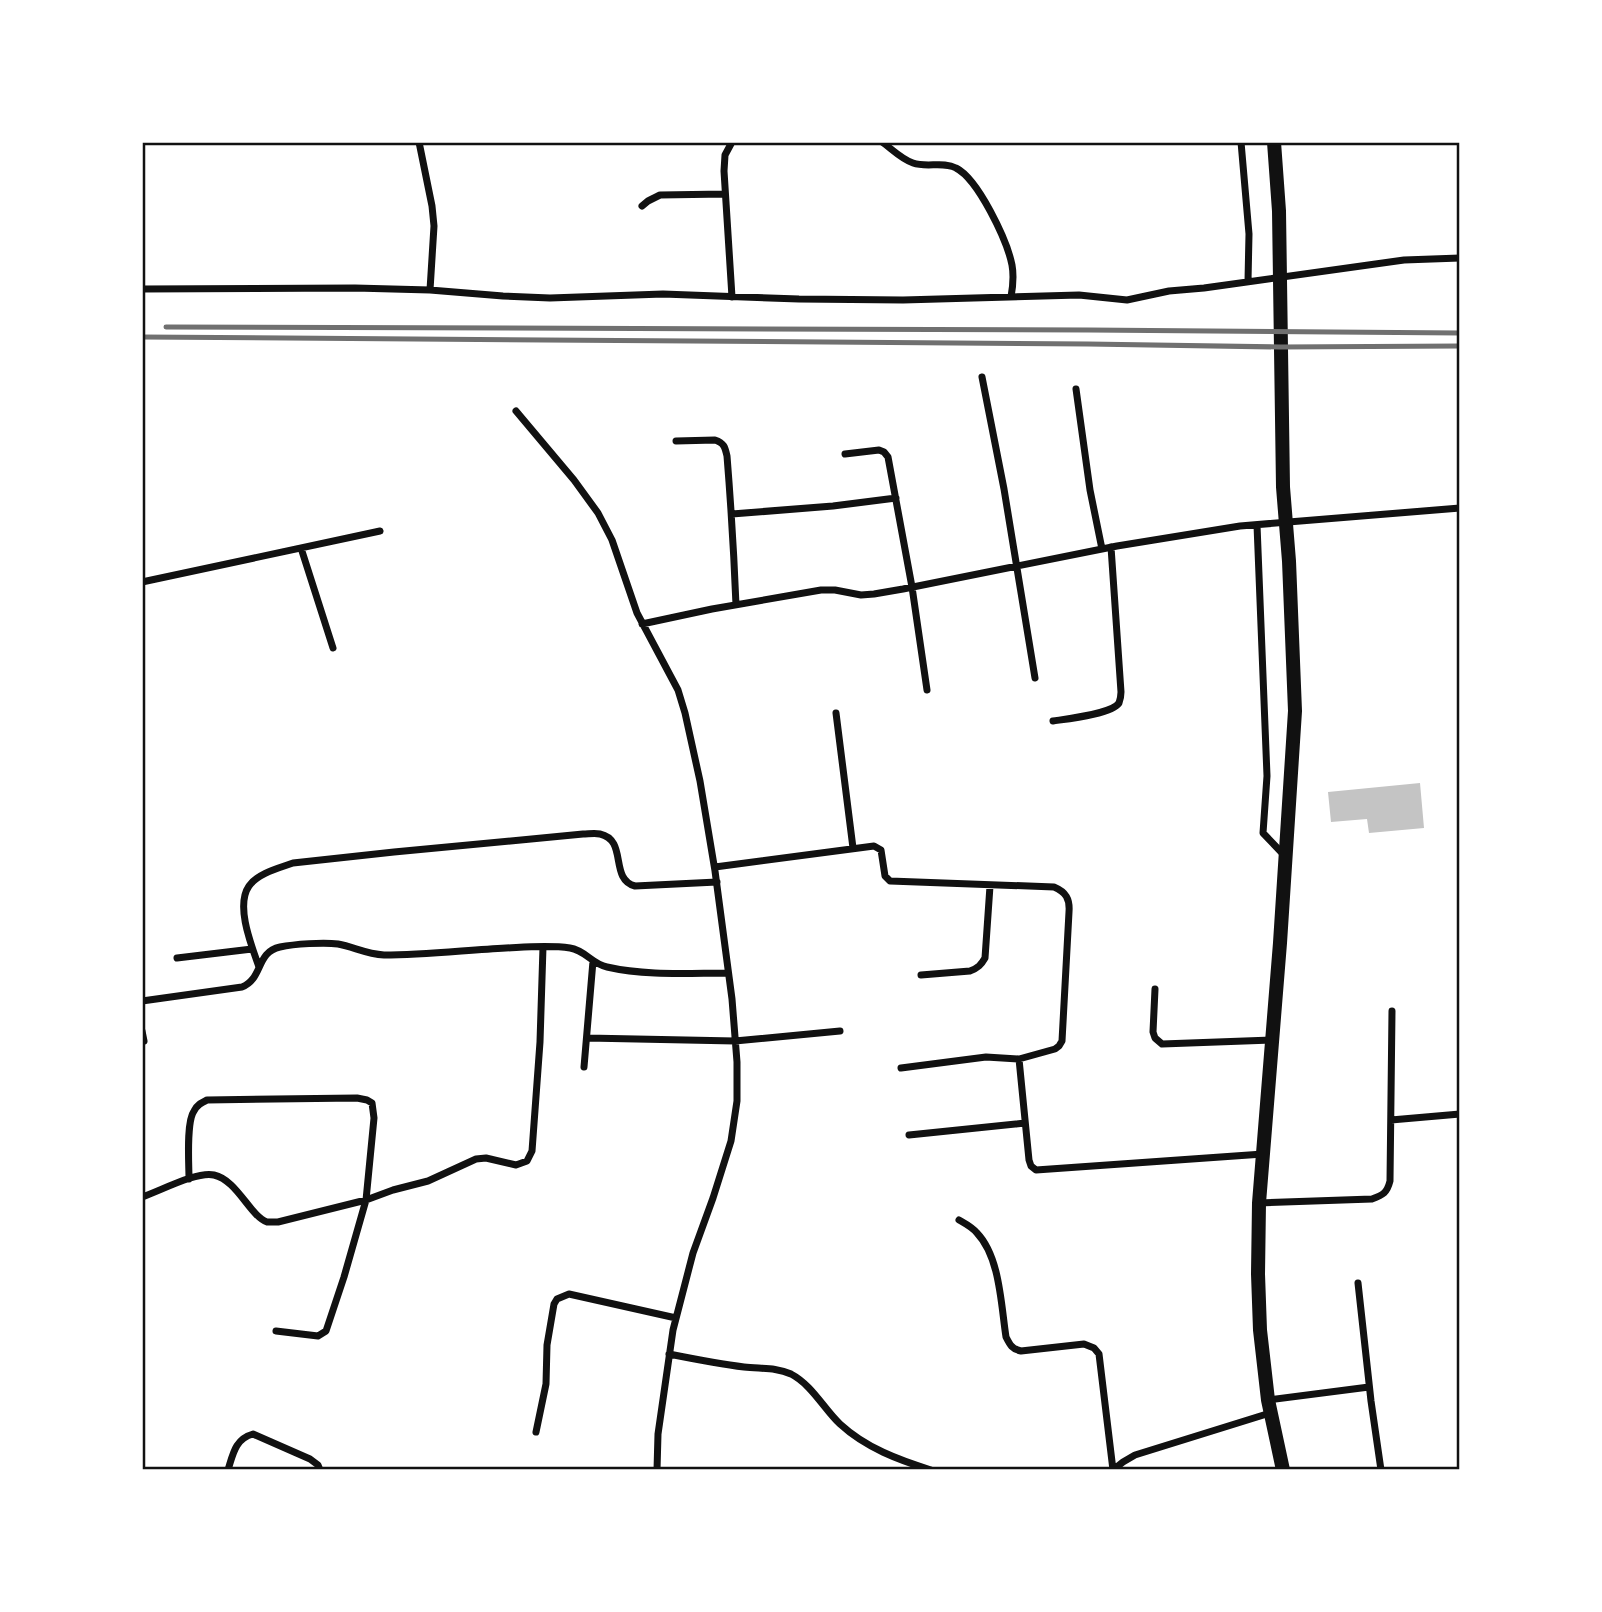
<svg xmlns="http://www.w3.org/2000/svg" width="1602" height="1612" viewBox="0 0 1602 1612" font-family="'Exo 2',sans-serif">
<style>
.building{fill:#c4c4c4}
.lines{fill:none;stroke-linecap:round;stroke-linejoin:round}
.minor{stroke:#111;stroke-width:7}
.trunk{stroke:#111;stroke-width:14}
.rail{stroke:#707070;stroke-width:5}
.neatline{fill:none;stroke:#111;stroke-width:2.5}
</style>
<rect width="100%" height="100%" fill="#fff"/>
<!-- building -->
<path class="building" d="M1420 783 1424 828 1369 833 1367 819 1331 822 1328 792Z"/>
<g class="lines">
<!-- minor -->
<path class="minor" d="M419 142 432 206 434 226 430 290
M882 142C892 149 901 159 913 163 927 168 943 161 956 168 978 179 1007 240 1012 265 1014 276 1013 286 1011 297
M1241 142 1249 234 1248 281
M642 206 648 201 660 195 725 194
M142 289 355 288 430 290 503 296 550 298 663 294 799 299 903 300 1079 295 1127 300 1169 291 1204 288 1404 260 1460 258
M732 297 724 171 725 155 732 142
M982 377 1004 489 1035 678
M1076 389 1090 490 1102 549
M516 411 574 480 598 513 612 540 637 613 678 690 685 713 700 781 715 871 732 999 737 1062V1101L731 1141 713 1198 693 1253 673 1330 658 1434 657 1470
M676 441 715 440C724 443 725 447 727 456 731 506 734 555 736 605
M845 454 879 450 884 452 888 457 912 587 927 690
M732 514 833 506 896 498
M1257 525 1267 776 1263 833 1284 855
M301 548 333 648
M142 582 380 531
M642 624 712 609 821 590H835L861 595 874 594 903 589 1117 546 1240 526 1460 508
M836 713 853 848
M1053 721C1066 719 1112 714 1119 703 1120 700 1121 695 1121 692L1111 547
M715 867 874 846 881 850 885 876 890 881 1054 887C1066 892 1070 899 1069 912L1062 1041 1059 1046 1055 1049 1019 1059 986 1057 901 1068
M177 958 252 949
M259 967C252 947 235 906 249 886 258 873 279 868 293 863L394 852 583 834C588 834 595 833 600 834 628 840 609 879 635 886L717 882
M921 975 970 971C978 968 981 965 985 958L990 886
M1155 989 1153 1032 1155 1038 1162 1044 1272 1040
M142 1001 242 987C263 979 256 952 280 947 294 944 324 942 338 944 354 947 366 954 384 955 425 955 466 950 506 948 527 947 549 945 570 948 585 950 592 964 607 967 646 976 688 973 728 973
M142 1031 144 1041
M587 1038 735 1041 840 1031
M1019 1059 1029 1160 1031 1166 1036 1170 1263 1154
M584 1067 593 961
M1391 1120 1460 1114
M909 1135 1025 1123
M189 1179C189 1164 186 1122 194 1111 197 1105 201 1103 207 1100L357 1098 367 1100 372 1103 374 1118 366 1200 344 1277 326 1331 318 1336 276 1331
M142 1197C160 1191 197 1171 214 1175 237 1180 250 1216 267 1222 268 1222 277 1222 278 1222L366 1200 393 1190 428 1181 476 1159 486 1158 516 1165 527 1161 532 1151 540 1042 543 947
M1259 1203 1372 1199C1383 1195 1387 1193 1390 1181L1392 1011
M959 1220C966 1224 972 1227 977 1233 1000 1257 1001 1305 1006 1337 1010 1345 1012 1349 1021 1351L1084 1344 1094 1348 1099 1354 1113 1470
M1358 1283 1371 1401 1381 1470
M669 1354C694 1359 719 1364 744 1367 760 1369 776 1367 791 1374 812 1385 824 1409 840 1424 866 1448 899 1460 931 1470
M1268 1400 1369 1387
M536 1432 546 1384 547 1345 554 1304 557 1299 569 1294 676 1318
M228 1470C233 1454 235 1439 253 1434L310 1459 318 1465 320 1470
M1113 1470 1123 1462 1135 1455 1270 1413"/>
<!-- trunk -->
<path class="trunk" d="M1274 142 1279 211 1283 487 1289 561 1295 711 1280 943 1259 1203 1258 1274 1260 1330 1268 1400 1283 1470"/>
<!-- rail -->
<path class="rail" d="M166 327 1089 330 1460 333
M142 337 1088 344 1280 347 1460 346"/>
</g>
<!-- border -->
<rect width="1602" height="1612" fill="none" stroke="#ffffff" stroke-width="287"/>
<rect x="144" y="144" width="1314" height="1324" class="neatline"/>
</svg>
